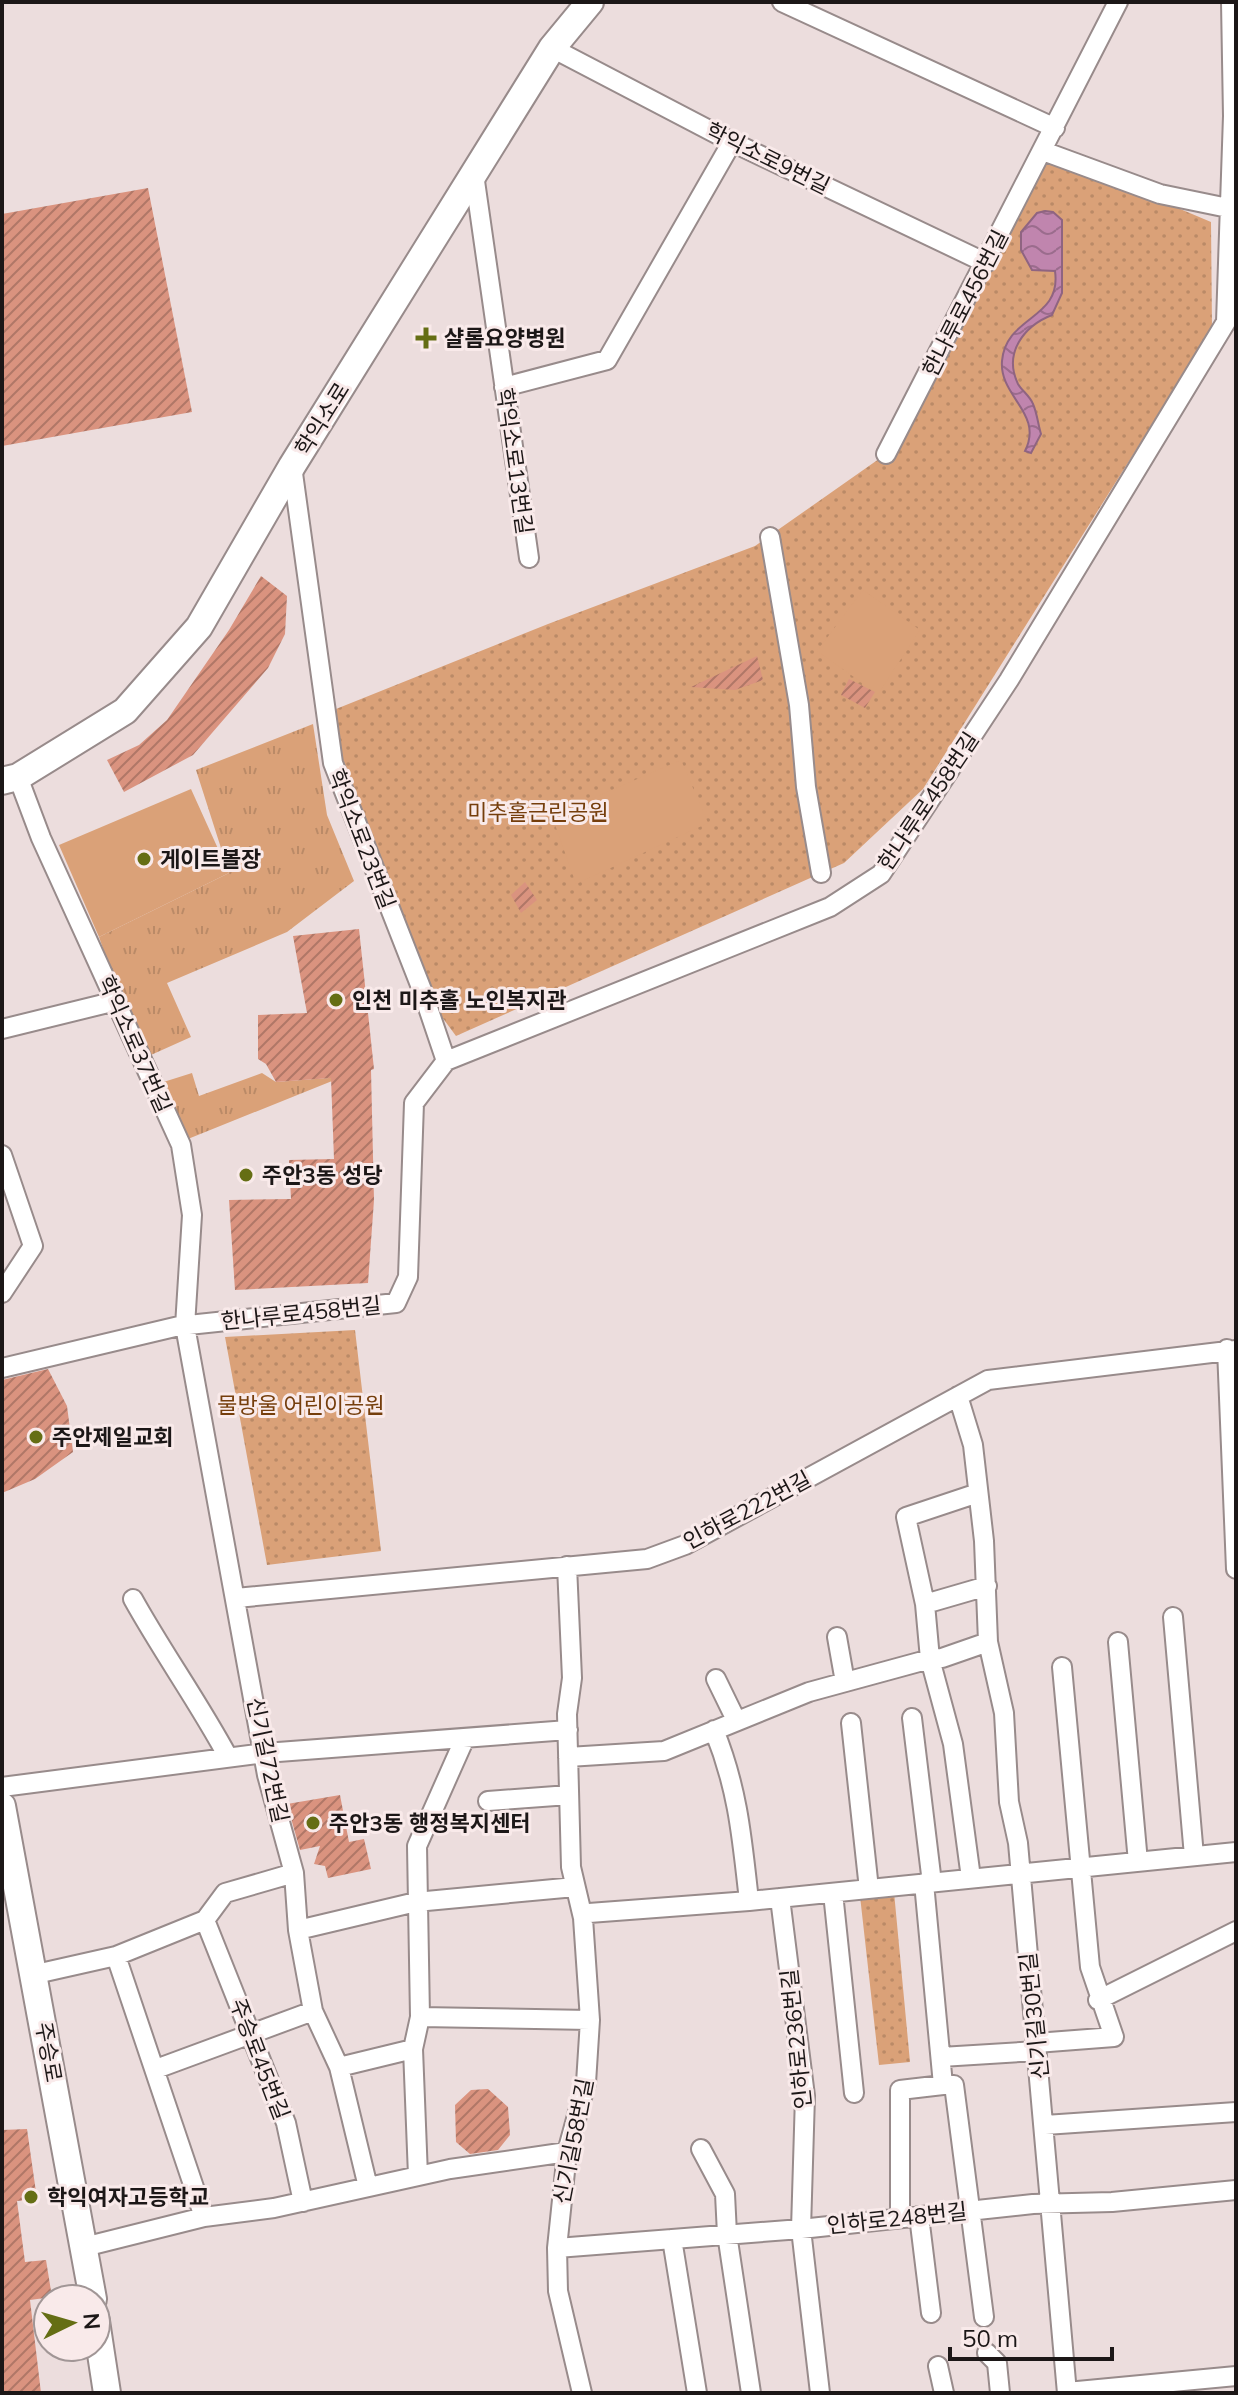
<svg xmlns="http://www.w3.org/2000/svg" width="1238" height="2395" viewBox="0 0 1238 2395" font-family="Mulish,'Noto Sans KR',sans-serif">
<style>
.grass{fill:url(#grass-tufts)}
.park{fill:url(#park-dots)}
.pitch{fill:#daa178}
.water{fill:url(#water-waves);stroke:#8f6481;stroke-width:2}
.building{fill:url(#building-hatch)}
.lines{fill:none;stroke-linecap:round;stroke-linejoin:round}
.street-casing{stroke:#988b8b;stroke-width:22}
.secondary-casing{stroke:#988b8b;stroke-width:30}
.street{stroke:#fff;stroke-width:18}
.secondary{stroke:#fff;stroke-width:26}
.poi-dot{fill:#656e14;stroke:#f9eaea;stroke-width:3}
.labels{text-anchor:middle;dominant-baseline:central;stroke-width:6;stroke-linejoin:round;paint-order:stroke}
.street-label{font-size:22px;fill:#1c1717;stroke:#f9eaea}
.poi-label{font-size:22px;font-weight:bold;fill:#1c1717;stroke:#f9eaea;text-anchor:start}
.park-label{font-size:22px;fill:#753e0c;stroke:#f9eaea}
</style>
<defs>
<pattern id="grass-tufts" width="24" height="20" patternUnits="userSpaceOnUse" patternTransform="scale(2)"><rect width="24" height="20" fill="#daa178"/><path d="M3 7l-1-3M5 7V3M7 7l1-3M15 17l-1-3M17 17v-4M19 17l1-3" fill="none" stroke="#ba8a67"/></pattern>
<pattern id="park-dots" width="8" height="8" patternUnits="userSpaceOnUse" patternTransform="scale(2)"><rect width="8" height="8" fill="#daa178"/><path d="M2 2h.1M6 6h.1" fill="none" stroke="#ba8a67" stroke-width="1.8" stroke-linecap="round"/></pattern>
<pattern id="water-waves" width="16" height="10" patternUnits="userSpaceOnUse" patternTransform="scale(2)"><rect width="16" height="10" fill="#c085ae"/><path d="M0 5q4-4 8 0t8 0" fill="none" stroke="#9b6c8d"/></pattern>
<pattern id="building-hatch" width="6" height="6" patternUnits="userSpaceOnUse" patternTransform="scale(2)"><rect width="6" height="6" fill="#da937f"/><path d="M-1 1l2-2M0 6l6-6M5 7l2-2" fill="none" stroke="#b07767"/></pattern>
</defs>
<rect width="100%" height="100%" fill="#ecdddd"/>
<!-- grass -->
<path class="grass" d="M313 724 327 815 354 881 287 932 167 983 191 1037 142 1059 99 937 229 873 196 770Z
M192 1073 199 1096 262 1073 276 1082 342 1077 183 1141 154 1085Z"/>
<!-- park -->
<path class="park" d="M1043 151 1211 222 1212 329 923 789 844 863 456 1036 422 990 344 768 336 709 548 624 755 546 886 454Z
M355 1330 381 1551 267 1565 225 1337Z
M894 1892 910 2062 879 2065 860 1896Z"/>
<!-- pitch -->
<path class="pitch" d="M863 590 920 630 878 694 817 651Z
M681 760 708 823 576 884 552 816Z
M191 789 229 873 99 937 59 845Z"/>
<!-- water -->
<path class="water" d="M1045 211 1053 212 1062 220V293L1052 315C1024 326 1003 353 1018 384 1022 391 1030 396 1033 404 1037 413 1038 424 1041 434L1031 453 1025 451C1044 413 999 397 1002 361 1006 315 1062 320 1055 271L1032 270 1021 250V232L1037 213Z"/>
<!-- building -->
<path class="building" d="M148 188 192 412 2 446V214Z
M261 576 287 596 285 634 268 668 193 755 124 792 107 760 139 745 167 720 229 630Z
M757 656 763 680 735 690 691 687Z
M849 679 875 692 865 708 841 695Z
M525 882 537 900 521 913 511 895Z
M359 929 374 1069 371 1070 374 1200 368 1283 235 1290 229 1200 291 1199 289 1160 334 1159 331 1078 276 1082 266 1064 258 1059V1015L307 1013 293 936Z
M48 1369 67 1406 73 1452 35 1479 2 1493V1380Z
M340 1795 349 1842 364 1839 371 1869 328 1878 325 1866 314 1864 320 1846 300 1850 287 1804Z
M488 2089 508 2107 510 2135 498 2150 470 2154 456 2142 455 2105 471 2090Z
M27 2129 37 2199 17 2201 25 2262 46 2260 52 2297 30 2300 41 2393H2V2130Z"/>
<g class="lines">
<!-- street casing -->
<g class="street-casing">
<path id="street" d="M782 2 1055 128
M552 48 732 142 986 263
M1043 151 1160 194 1228 208
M474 174 529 558
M504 387 607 360 732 142
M886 454 1118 2
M292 466 333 763 422 990 446 1061
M770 537 799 705 806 787 821 873
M18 777 41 838 181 1145 192 1215 185 1326 267 1775 294 1873 298 1930 313 2011 339 2067 368 2187
M2 1029 116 1001
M2 1155 33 1246 2 1293
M1227 1349 1236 1569
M2 1368 179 1326 396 1303 408 1277 414 1103 446 1061 830 907 881 874 1009 680 1226 322 1233 116 1231 2
M958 1396 973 1445 984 1541 988 1642 1004 1713 1009 1802 1018 1843 1067 2393
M567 1566 572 1678 567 1714 571 1867 583 1918 590 2020 586 2083 567 2152 557 2248 558 2291 582 2393
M236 1598 647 1559 685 1545 988 1380 1236 1350
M133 1599C163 1653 199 1703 228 1757
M925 1604 987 1586
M1173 1617 1194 1856
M837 1637 845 1682
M1118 1642 1138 1862
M716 1679 736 1720
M912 1718 932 1883
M851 1723 869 1889
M714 1730C738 1789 742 1838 749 1901
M568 1757 664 1751 809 1692 930 1659 942 1658 988 1642
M2 1787 265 1753 568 1730
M488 1801 569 1795
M971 1878 953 1744 930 1659 925 1604 906 1517 978 1493
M833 1893 854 2093
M780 1898 805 2096 801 2229 820 2393
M583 1918 589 1913 749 1901 1236 1852
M205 1920 286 2123 303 2202
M298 1930 416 1902 575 1887
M116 1956 204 2217
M36 1974 116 1956 205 1920 225 1893 294 1873
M1098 2000 1236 1931
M420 2017 590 2020
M1036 2043 1114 2037 1090 1967 1062 1667
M941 2057 1037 2051
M339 2067 413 2049
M156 2069 313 2011
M943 2085H954L984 2317
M1045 2125 1236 2112
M701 2149 725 2194 727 2234 751 2393
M418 2176 413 2049 420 2017 417 1846 465 1738
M919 2216 931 2313
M900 2218V2090L943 2085 924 1883
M672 2239 697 2393
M84 2247 204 2217 274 2208 450 2169 567 2152
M557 2248 801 2229 1033 2204 1112 2202 1236 2190
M987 2353 997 2363 1000 2393
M938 2366 944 2393
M1067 2392 1236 2376"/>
</g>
<!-- secondary casing -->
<g class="secondary-casing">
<path id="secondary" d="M2 781 18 777 125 711 199 627 292 466 552 48 590 2
M2 1806 93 2299
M96 2321 107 2393"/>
</g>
<!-- street -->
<use href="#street" class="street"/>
<!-- secondary -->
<use href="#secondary" class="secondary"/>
</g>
<!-- markers -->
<g class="poi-dot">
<path d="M422 326h8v8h8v8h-8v8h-8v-8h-8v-8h8z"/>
<circle cx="144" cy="859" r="8"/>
<circle cx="336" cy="1000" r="8"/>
<circle cx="246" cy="1175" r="8"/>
<circle cx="36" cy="1437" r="8"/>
<circle cx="313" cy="1823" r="8"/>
<circle cx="31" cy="2197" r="8"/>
</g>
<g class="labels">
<!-- street labels -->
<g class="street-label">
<text transform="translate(768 158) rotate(26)">학익소로9번길</text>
<text transform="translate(965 303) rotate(-63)">한나루로456번길</text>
<text transform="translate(322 419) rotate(-58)">학익소로</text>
<text transform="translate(515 461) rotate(82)">학익소로13번길</text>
<text transform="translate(928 801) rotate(-56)">한나루로458번길</text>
<text transform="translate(362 839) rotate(69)">학익소로23번길</text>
<text transform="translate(135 1044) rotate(66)">학익소로37번길</text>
<text transform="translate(301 1313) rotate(-6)">한나루로458번길</text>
<text transform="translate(747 1510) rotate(-28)">인하로222번길</text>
<text transform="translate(268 1760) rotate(78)">신기길72번길</text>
<text transform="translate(1034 2016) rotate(-96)">신기길30번길</text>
<text transform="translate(796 2039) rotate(-96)">인하로236번길</text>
<text transform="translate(49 2052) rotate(80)">주승로</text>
<text transform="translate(260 2059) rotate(69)">주승로45번길</text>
<text transform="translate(573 2141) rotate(-79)">신기길58번길</text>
<text transform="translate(897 2218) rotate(-6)">인하로248번길</text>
</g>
<!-- poi labels -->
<g class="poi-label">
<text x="444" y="338">샬롬요양병원</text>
<text x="160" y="859">게이트볼장</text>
<text x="352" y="1000">인천 미추홀 노인복지관</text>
<text x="262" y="1175">주안3동 성당</text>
<text x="52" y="1437">주안제일교회</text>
<text x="329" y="1823">주안3동 행정복지센터</text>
<text x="47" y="2197">학익여자고등학교</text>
</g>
<!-- park labels -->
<g class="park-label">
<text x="538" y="812">미추홀근린공원</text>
<text x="301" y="1405">물방울 어린이공원</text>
</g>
</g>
<!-- border -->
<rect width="1238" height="2395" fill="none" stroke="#1c1717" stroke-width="8"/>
<!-- north arrow -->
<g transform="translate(72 2323) rotate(85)"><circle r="38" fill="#f9eaea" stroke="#a19696" stroke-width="2"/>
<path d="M0-6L14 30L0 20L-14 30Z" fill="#656e14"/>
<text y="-12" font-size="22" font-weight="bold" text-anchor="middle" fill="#1c1717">N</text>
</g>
<!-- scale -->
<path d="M950 2347v12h162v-12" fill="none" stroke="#1c1717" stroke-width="4"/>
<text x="962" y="2347" font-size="24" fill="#1c1717" stroke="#f9eaea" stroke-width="6" paint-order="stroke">50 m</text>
</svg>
